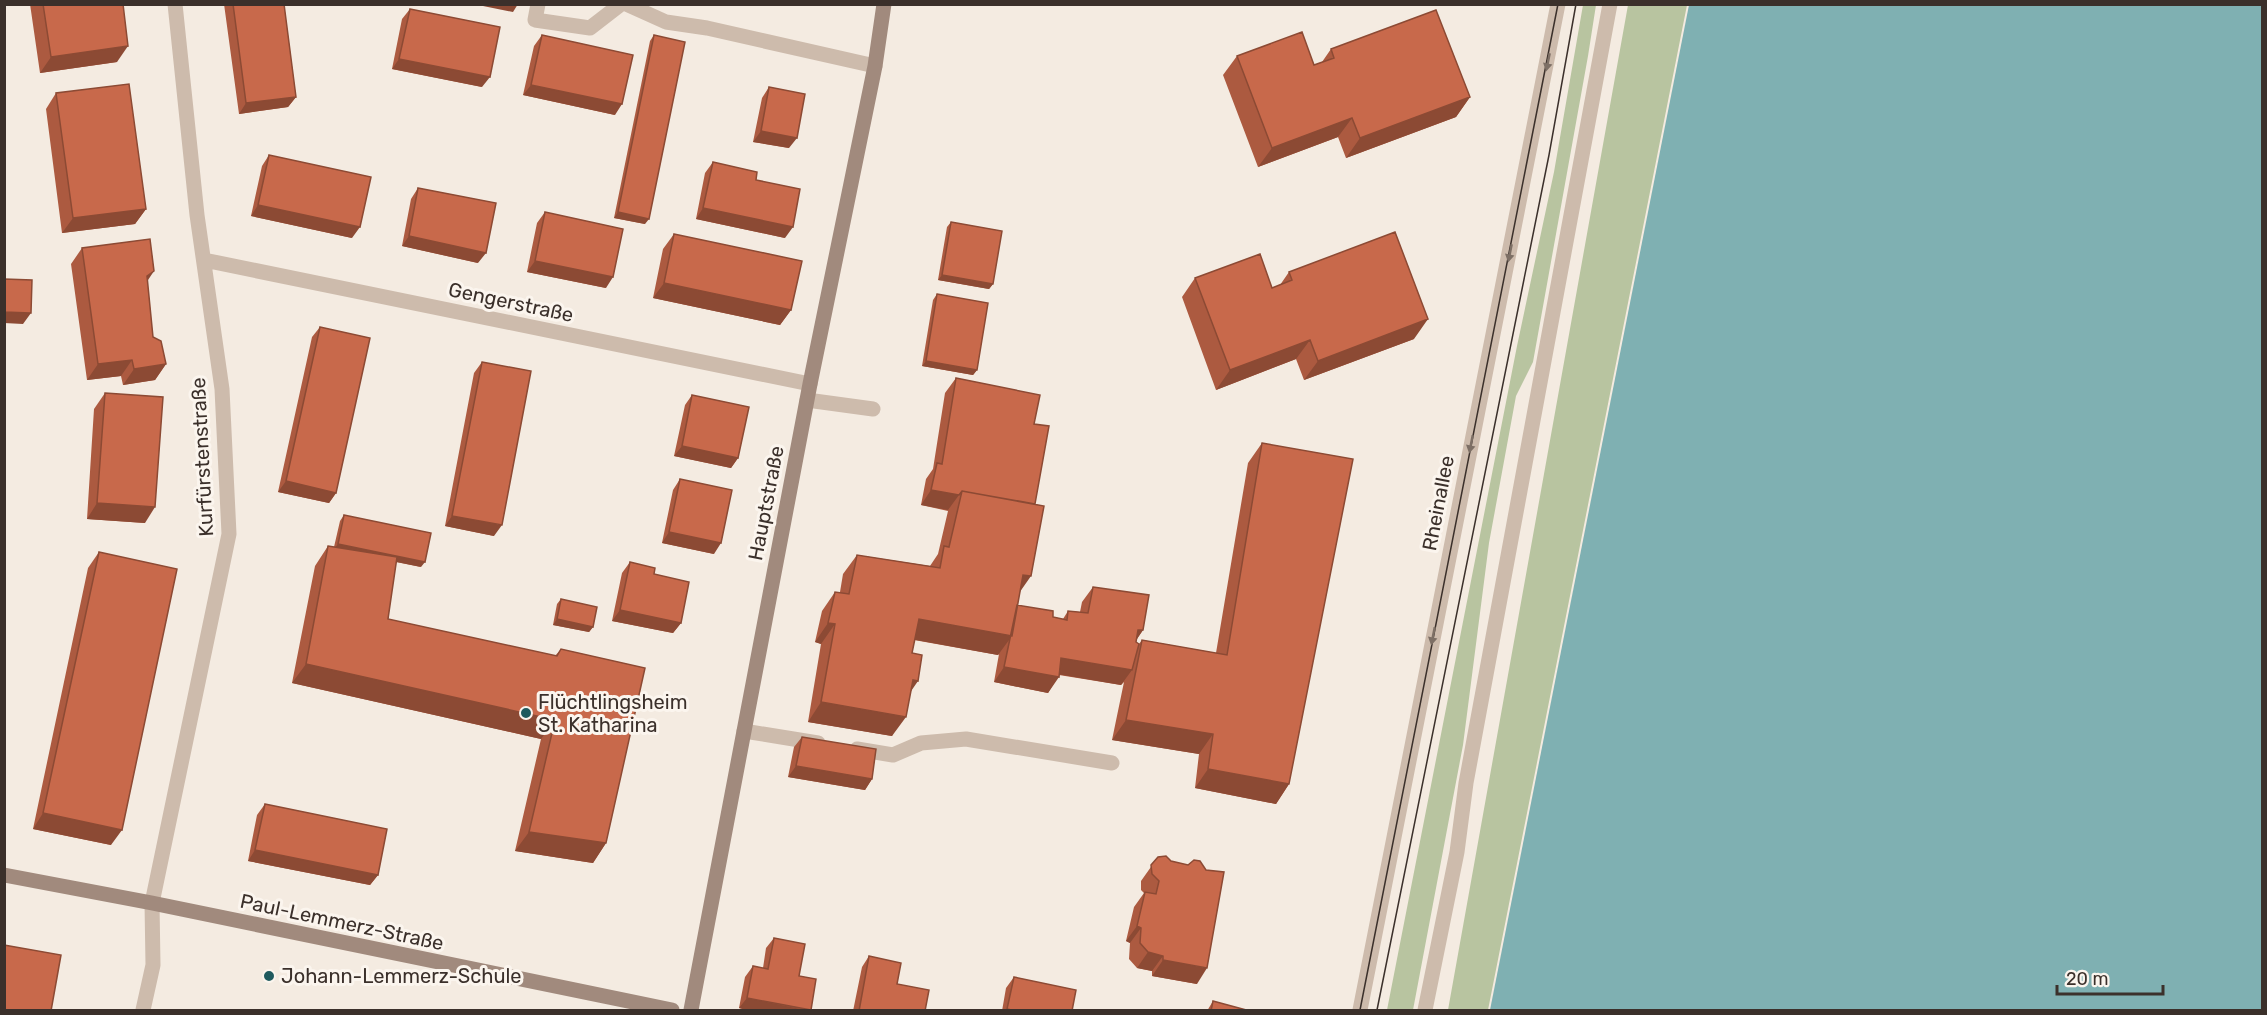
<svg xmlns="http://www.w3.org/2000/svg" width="2267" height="1015" viewBox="0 0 2267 1015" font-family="Rubik,sans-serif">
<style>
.green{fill:#b8c4a0}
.water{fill:#7fb0b2}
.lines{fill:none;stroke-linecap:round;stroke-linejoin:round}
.lane{stroke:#cdbbac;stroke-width:15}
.street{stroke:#cdbbac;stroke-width:15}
.secondary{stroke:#a18a7d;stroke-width:15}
.tram{stroke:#3b302b;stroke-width:1.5}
.wall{fill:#ac5a40}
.shaded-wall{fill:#8c4a34}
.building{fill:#c8694b;stroke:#8c4a34;stroke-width:1.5}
.oneway{fill:#7d6f65}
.poi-dot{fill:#1f5a5e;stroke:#fbf5ee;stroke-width:2}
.labels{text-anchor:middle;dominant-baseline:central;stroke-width:6;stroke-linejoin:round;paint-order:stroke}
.street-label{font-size:20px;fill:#3b302b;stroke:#fbf5ee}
.poi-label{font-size:20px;fill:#3b302b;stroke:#fbf5ee;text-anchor:start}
</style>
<rect width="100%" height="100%" fill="#f4ebe1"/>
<!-- green -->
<path class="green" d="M1583 5H1596L1588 56 1533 362 1516 396 1489 543 1463 745 1413 1010H1387L1517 346 1554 172Z
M1628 5H1687L1488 1010H1448Z"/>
<!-- water -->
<path class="water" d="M1689 5H2262V1010H1490Z"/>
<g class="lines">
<!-- lane -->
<path class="lane" d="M538 4 535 20 590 28 621 4
M626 4 666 22 707 28 875 66
M807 400 873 409
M744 731 818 743
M857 749 893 755 921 743 966 739 1112 763"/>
<!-- street -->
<path class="street" d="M204 260 810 384
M143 1010 153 965 152 903 229 534 222 389 197 215 175 4
M1360 1010 1558 4
M1425 1010 1457 852 1466 783 1610 4"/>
<!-- secondary -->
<path class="secondary" d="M4 875 152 903 672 1010
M691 1010 810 384 875 66 884 4"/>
<!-- tram -->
<path class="tram" d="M1360 1010 1558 4
M1377 1010 1549 155 1576 4"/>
</g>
<!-- wall -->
<path class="wall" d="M30 4H123L117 62 40 73Z
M224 4H284L296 97 288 107 239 114Z
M410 9 482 87 392 69 402 19Z
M542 35 615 115 523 95 534 46Z
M654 35 645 224 614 218 650 41Z
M1331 49 1470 97 1456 117 1346 158 1338 137 1258 167 1223 75 1237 56 1314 65 1322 62Z
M769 87 789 148 753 142 762 98Z
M56 93 146 209 135 224 62 233 46 109Z
M269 155 352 238 251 216 262 166Z
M713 162 756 180 785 238 696 219 705 173Z
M418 188 478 263 402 246 411 199Z
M545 212 606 288 527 272 537 223Z
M951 222 993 284 989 289 938 280 947 227Z
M674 234 791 310 780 325 653 298 663 249Z
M82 248 147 281 153 337 166 364 155 380 123 385 121 376 87 380 71 264Z
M1289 272 1414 339 1304 380 1296 359 1216 390 1182 297 1195 278 1272 288 1280 285Z
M937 294 977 370 973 375 922 366 933 300Z
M320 327 336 493 329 503 278 492 312 337Z
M482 362 494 536 445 526 474 373Z
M956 378 1034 424 1035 504 1017 605 1053 617 1063 619 1068 611 1080 612 1082 602 1093 587 1143 630 1137 639 1136 642 1139 644 1142 640 1216 653 1248 463 1262 443 1289 784 1276 804 1195 788 1199 754 1112 740 1124 682 1121 685 1059 675 1048 693 994 682 999 654 998 655 914 640 912 653 910 692 892 736 808 722 821 644 815 642 822 611 835 592H840L843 574 857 555 930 566 938 554 948 511 921 505 926 479 933 469 945 393Z
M105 393 145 523 87 519 94 409Z
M692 395 738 458 731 468 674 456 685 405Z
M680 479 714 554 662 543 673 490Z
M344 515 421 567 396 562 388 619 555 656 561 649 606 843 593 863 515 851 541 739 292 683 315 566 328 546 334 547 340 521Z
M99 552 111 845 33 829 88 568Z
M630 562 681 623 673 633 612 621 622 573Z
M561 599 593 627 589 632 553 625 557 604Z
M802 737 872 779 865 790 788 777 794 747Z
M265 804 378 875 370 885 248 861 257 815Z
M1158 857 1197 984 1152 976V971L1137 968 1129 959 1130 943 1126 941 1134 907 1144 893 1141 890V881Z
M774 938 799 976 810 1011H750L739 1008 745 977 753 966 763 968 766 948Z
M869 956 897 984 925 1011H853L862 967Z
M1014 977 1072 1011H1002L1006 988Z
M1213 1001 1250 1011H1207Z"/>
<!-- shaded-wall -->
<path class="shaded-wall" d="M484 4H518L513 12 483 6Z
M128 46 117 62 40 73 51 57Z
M399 59 490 77 482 87 392 69Z
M531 85 622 104 615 115 523 95Z
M296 97 288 107 239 114 246 103Z
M1470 97 1456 117 1346 158 1360 138Z
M1352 118 1338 137 1258 167 1272 148Z
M761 131 797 138 789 148 753 142Z
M258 205 360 227 352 238 251 216Z
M703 208 793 227 785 238 696 219Z
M146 209 135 224 62 233 73 218Z
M618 212 649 219 645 224 614 218Z
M409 236 486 253 478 263 402 246Z
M535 261 613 277 606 288 527 272Z
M154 271 144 286 147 276Z
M942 275 993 284 989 289 938 280Z
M664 283 791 310 780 325 653 298Z
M4 312 31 313 23 324 4 323Z
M1428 319 1414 339 1304 380 1318 361Z
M1310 340 1296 359 1216 390 1230 370Z
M132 360 121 376 87 380 98 364Z
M926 361 977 370 973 375 922 366Z
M166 364 155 380 123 385 134 369Z
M682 446 738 458 731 468 674 456Z
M286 481 336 493 329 503 278 492Z
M931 490 959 495 948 510 921 505Z
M97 503 155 507 145 523 87 519Z
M452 516 502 525 494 536 445 526Z
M669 532 721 543 714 554 662 543Z
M338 544 425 562 421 567 334 549Z
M1023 575 1031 576 1017 596Z
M620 610 681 623 673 633 612 621Z
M557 619 593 627 589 632 553 625Z
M919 619 1012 636 998 655 905 638Z
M828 623 835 624 821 644 815 642Z
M1138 630H1143L1132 646Z
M1061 658 1132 670 1121 685 1051 673Z
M306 664 555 720 541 739 292 683Z
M1004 667 1059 677 1048 693 994 682Z
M913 680 918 681 905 700Z
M821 702 906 717 892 736 808 722Z
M1126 720 1213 734 1199 754 1112 740Z
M796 766 872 779 865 790 788 777Z
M1208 769 1289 784 1276 804 1195 788Z
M43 813 122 830 111 845 33 829Z
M529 832 606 843 593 863 515 851Z
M255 850 378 875 370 885 248 861Z
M1137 926 1141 928 1130 943 1126 941Z
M1148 952 1163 956 1152 971 1137 968Z
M1163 960 1207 968 1197 984 1152 976Z
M747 998 810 1011H750L739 1008Z"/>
<!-- building -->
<path class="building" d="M43 4H123L128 46 51 57Z
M233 4H284L296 97 246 103Z
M410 9 500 27 490 77 399 59Z
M1436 10 1470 97 1360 138 1352 118 1272 148 1237 56 1302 32 1314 65 1334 58 1331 49Z
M542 35 633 55 622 104 531 85Z
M654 35 685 42 649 219 618 212Z
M129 84 146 209 73 218 56 93Z
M769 87 805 94 797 138 761 131Z
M269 155 371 177 360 227 258 205Z
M713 162 757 172 756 180 800 189 793 227 703 208Z
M418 188 496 203 486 253 409 236Z
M545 212 623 229 613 277 535 261Z
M951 222 1002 231 993 284 942 275Z
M1395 232 1428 319 1318 361 1310 340 1230 370 1195 278 1260 254 1272 288 1292 280 1289 272Z
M674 234 802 261 791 310 664 283Z
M150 239 154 271 147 276 153 337 161 341 166 364 134 369 132 360 98 364 82 248Z
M4 279 32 280 31 313 4 312Z
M937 294 988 303 977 370 926 361Z
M320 327 370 338 336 493 286 481Z
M482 362 531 371 502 525 452 516Z
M956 378 1040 395 1034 424 1049 426 1035 504 962 491 959 495 931 490 937 463 942 464Z
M105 393 163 397 155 507 97 503Z
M692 395 749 407 738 458 682 446Z
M1262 443 1353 459 1289 784 1208 769 1213 734 1126 720 1142 640 1227 655Z
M680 479 732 490 721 543 669 532Z
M962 491 1044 506 1031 576 1023 575 1012 636 919 619 912 653 922 655 918 681 913 680 906 717 821 702 835 624 828 623 835 592 849 594 857 555 940 568 944 546 949 547Z
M344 515 431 533 425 562 338 544Z
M328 546 397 557 388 619 557 656 561 649 645 668 606 843 529 832 555 720 306 664Z
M99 552 177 569 122 830 43 813Z
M630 562 655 568 654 574 689 582 681 623 620 610Z
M1093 587 1149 595 1143 630H1138L1136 642 1139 644 1132 670 1061 658 1059 677 1004 667 1017 605 1053 611V617L1067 620 1068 611 1088 613Z
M561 599 597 607 593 627 557 619Z
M802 737 876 749 872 779 796 766Z
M265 804 387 829 378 875 255 850Z
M1166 856 1171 861 1188 865 1194 860 1200 861 1206 870 1224 872 1207 968 1163 960V956L1148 952 1140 943 1141 928 1137 926 1145 892 1156 894 1159 881 1152 874 1151 865 1158 857Z
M774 938 805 944 799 976 816 979 811 1010 747 998 753 966 768 969Z
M4 945 61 955 51 1011H4Z
M869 956 901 963 897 984 929 990 925 1011H859Z
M1014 977 1076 990 1072 1011H1016L1007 1009Z
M1213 1001 1250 1011H1211Z"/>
<!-- one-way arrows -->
<defs><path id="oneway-solid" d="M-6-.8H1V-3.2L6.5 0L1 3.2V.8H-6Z" transform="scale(1.5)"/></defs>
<g class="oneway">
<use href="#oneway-solid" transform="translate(1548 62) rotate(101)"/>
<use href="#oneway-solid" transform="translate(1510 253) rotate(101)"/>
<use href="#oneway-solid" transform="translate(1471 444) rotate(101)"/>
<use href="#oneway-solid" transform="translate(1433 636) rotate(101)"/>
</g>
<!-- markers -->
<g class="poi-dot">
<circle cx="526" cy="713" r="6"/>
<circle cx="269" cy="976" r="6"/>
</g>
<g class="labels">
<!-- street labels -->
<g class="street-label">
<text transform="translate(511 302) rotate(12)">Gengerstraße</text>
<text transform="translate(202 457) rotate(-93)">Kurfürstenstraße</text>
<text transform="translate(766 503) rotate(-79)">Hauptstraße</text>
<text transform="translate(1438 503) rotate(-79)">Rheinallee</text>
<text transform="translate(342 922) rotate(12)">Paul-Lemmerz-Straße</text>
</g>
<!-- poi labels -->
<g class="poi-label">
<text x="538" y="702">Flüchtlingsheim<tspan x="538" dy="23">St. Katharina</tspan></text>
<text x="281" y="976">Johann-Lemmerz-Schule</text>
</g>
</g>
<!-- border -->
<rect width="2267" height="1015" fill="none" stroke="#3b302b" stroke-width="12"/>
<!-- scale -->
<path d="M2057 985v9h106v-9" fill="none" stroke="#3b302b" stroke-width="3"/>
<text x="2066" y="985" font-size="18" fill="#3b302b" stroke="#fbf5ee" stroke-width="4.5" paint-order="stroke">20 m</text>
</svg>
